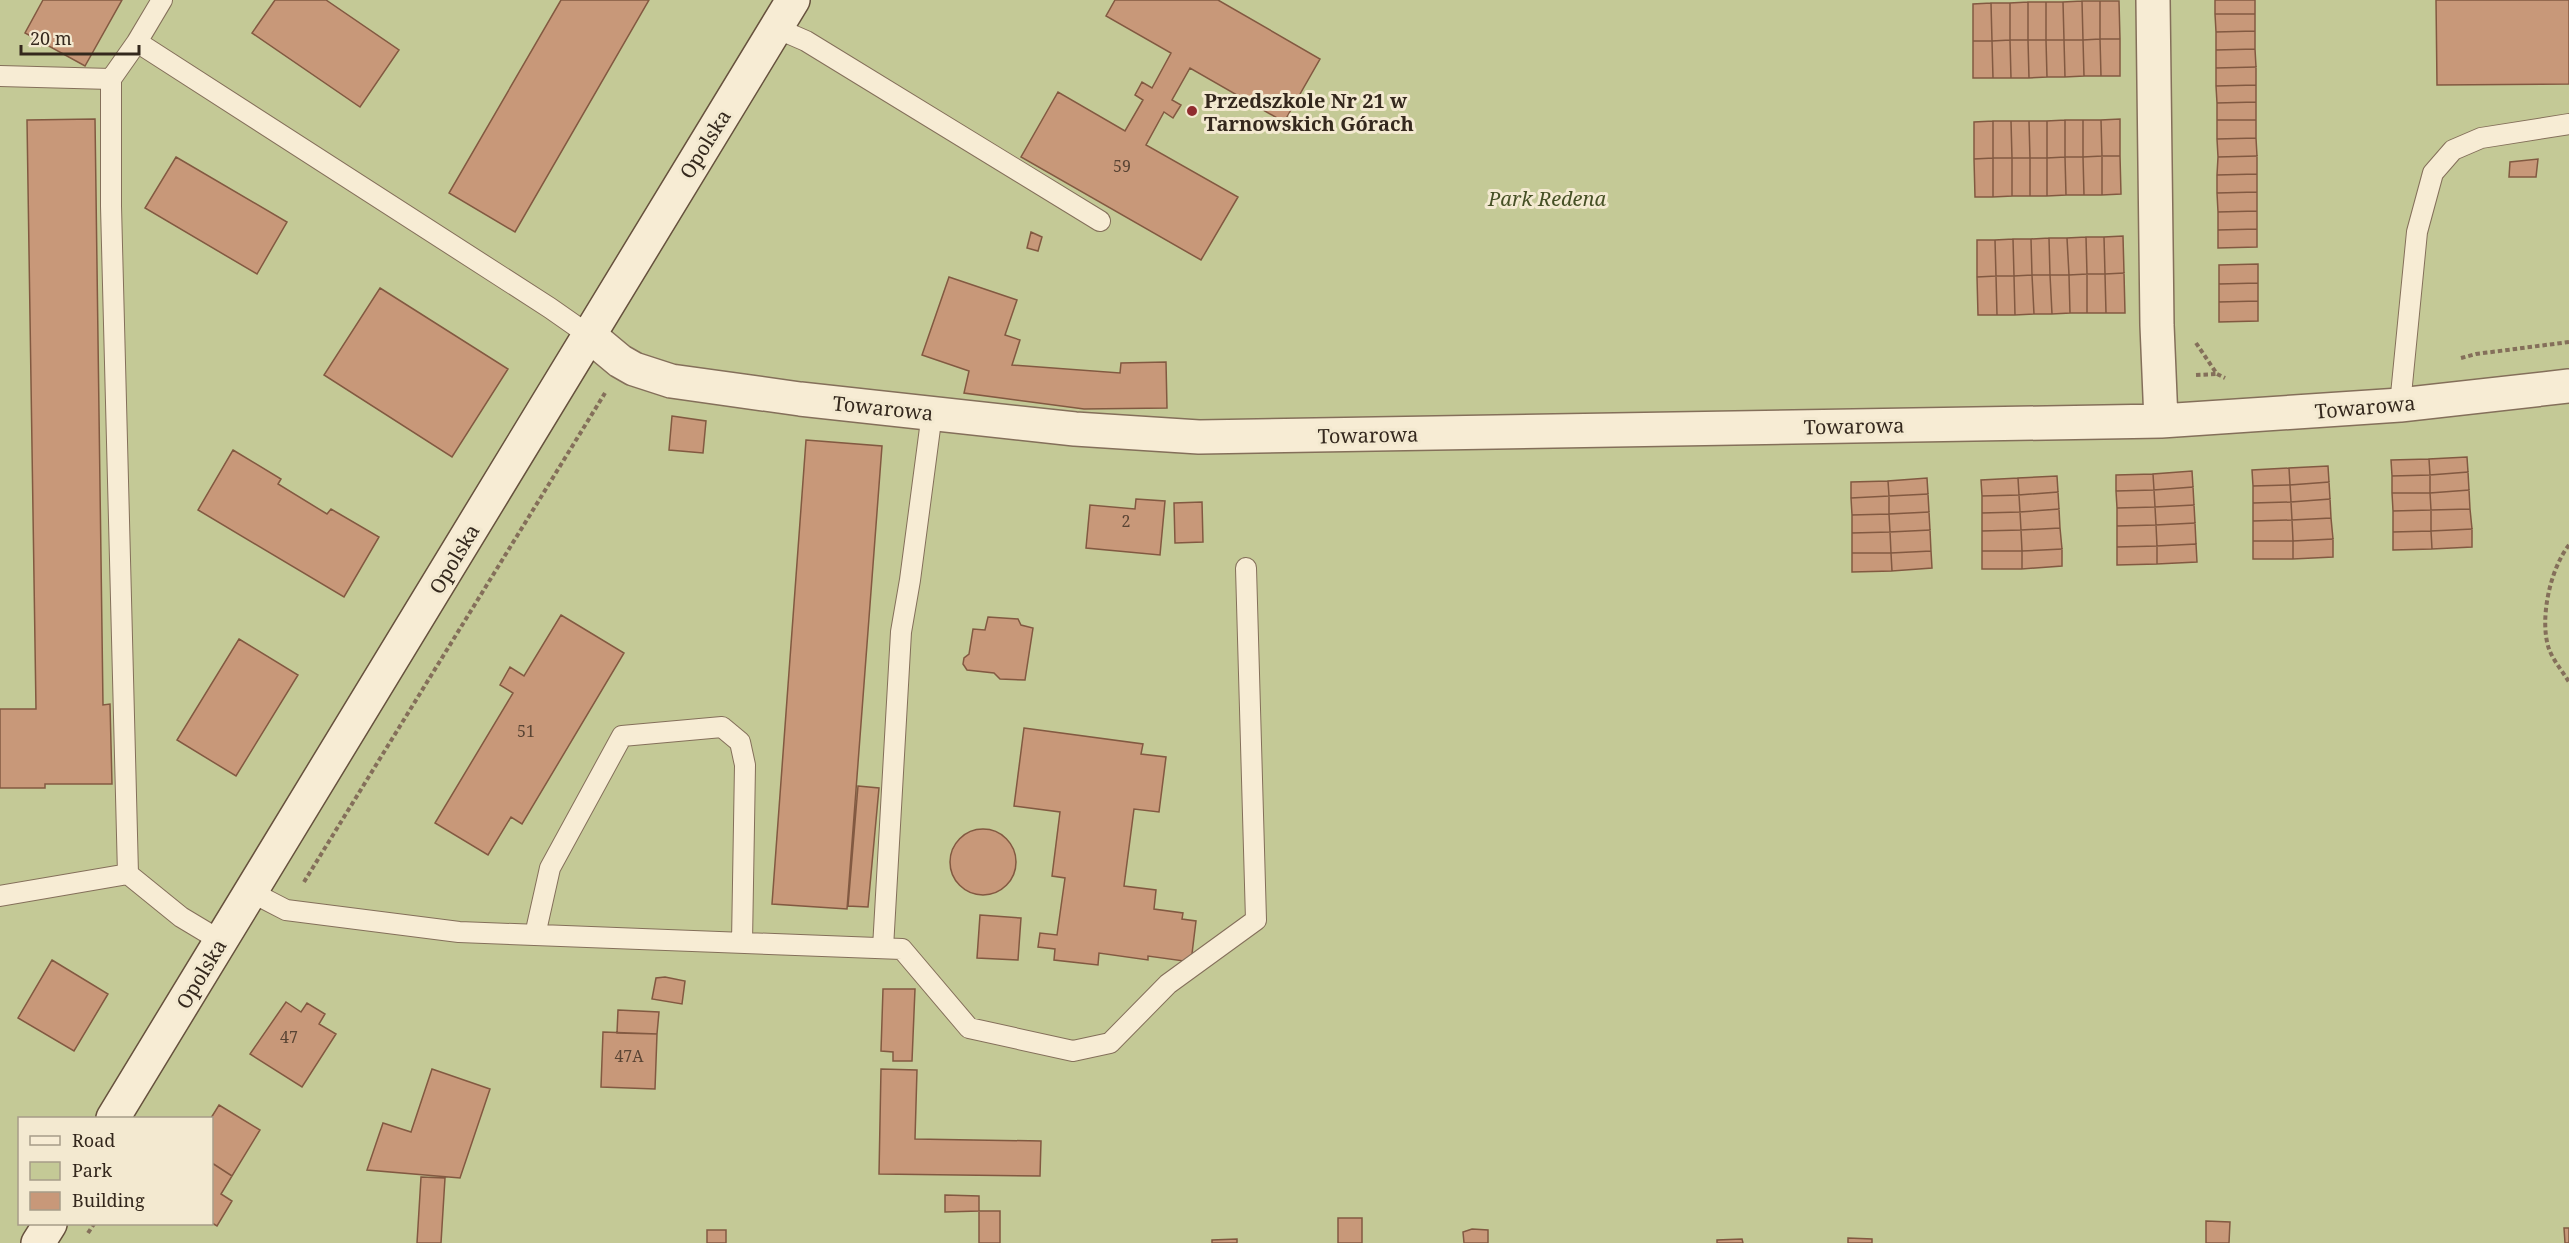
<svg xmlns="http://www.w3.org/2000/svg" width="2569" height="1243" viewBox="0 0 2569 1243" font-family="'Noto Serif',serif">
<style>
.green{fill:#c4c996;fill-rule:evenodd}
.building{fill:#c89879;stroke:#825941;stroke-width:1.5}
.lines{fill:none;stroke-linecap:round;stroke-linejoin:round}
.lane-casing{stroke:#846f5a;stroke-width:22}
.street-casing{stroke:#846f5a;stroke-width:36}
.secondary-casing{stroke:#66513d;stroke-width:36}
.path{stroke:#846f5a;stroke-width:4;stroke-dasharray:4.5 3;stroke-linecap:butt}
.lane{stroke:#f7ecd4;stroke-width:20}
.street{stroke:#f7ecd4;stroke-width:33}
.secondary{stroke:#f7ecd4;stroke-width:33}
.poi-dot{fill:#902c2f;stroke:#f3e9d0;stroke-width:2}
.labels{text-anchor:middle;dominant-baseline:central;stroke-width:6;stroke-linejoin:round;paint-order:stroke}
.number-label{font-size:16px;fill:#594434}
.poi-label{font-size:20px;font-weight:bold;fill:#34281d;stroke:#f3e9d0;text-anchor:start}
.street-label{font-size:20px;fill:#34281d;stroke:#f3e9d0}
.park-label{font-size:20px;font-style:italic;fill:#465025;stroke:#f3e9d0}
</style>
<rect width="100%" height="100%" fill="#ecdec1"/>
<!-- green -->
<path class="green" d="M0 0H2569V1243H0ZM20 1118H212V1224H20Z"/>
<!-- building -->
<path class="building" d="M43 0H122L85 66 25 33Z
M275 0H326L399 50 360 107 252 33Z
M561 0H649L515 232 449 193Z
M1115 0H1218L1320 59 1284 122 1190 68 1172 100 1181 105 1173 118 1164 112 1146 145 1238 197 1201 260 1021 157 1058 92 1125 131 1143 100 1135 95 1142 82 1152 88 1171 53 1106 16Z
M2215 0H2255V14H2215Z
M2436 0H2569V84L2437 85Z
M2082 1 2083 40H2064L2063 2Z
M2082 1H2100V39L2083 40Z
M2100 1H2119L2120 39H2100Z
M2028 2V40H2010V3Z
M2028 2H2046V40H2028Z
M2046 2H2063L2064 40H2046Z
M1991 3 1992 41H1973V4Z
M1991 3H2010V40L1992 41Z
M2215 14H2255V31L2216 32Z
M2255 31V49L2216 50V32Z
M2100 39H2120V76H2101Z
M2100 39 2101 76H2084L2083 40Z
M2010 40H2028L2029 78H2011Z
M2010 40 2011 78H1993L1992 41Z
M2028 40H2046L2047 77 2029 78Z
M2046 40H2064L2065 77H2047Z
M2064 40H2083L2084 76 2065 77Z
M1973 41H1992L1993 78H1973Z
M2255 49 2256 67 2216 68V50Z
M2256 67V85L2216 86V68Z
M2256 85V102L2217 103 2216 86Z
M2256 102V120H2217V103Z
M95 119 103 705 110 704 112 784H45V788H0V709H36L27 120Z
M2120 119V156H2102L2101 120Z
M2065 120H2083V157H2065Z
M2065 120V157L2047 158V121Z
M2083 120H2101L2102 156 2083 157Z
M2217 120H2256V138L2217 139Z
M1993 121V158L1974 159V122Z
M1993 121H2011L2012 158H1993Z
M2011 121H2029L2030 158H2012Z
M2029 121H2047V158H2030Z
M2256 138 2257 156 2218 157 2217 139Z
M2102 156V195H2084L2083 157Z
M2102 156H2120L2121 194 2102 195Z
M2257 156V174L2217 175 2218 157Z
M176 157 287 222 257 274 145 208Z
M2065 157 2066 195 2047 196V158Z
M2065 157H2083L2084 195H2066Z
M1993 158V197H1975L1974 159Z
M1993 158H2012V196L1993 197Z
M2012 158H2030V196H2012Z
M2030 158H2047V196H2030Z
M2538 159 2536 177H2509L2510 162Z
M2257 174V192L2217 193V175Z
M2257 192V211L2218 212 2217 193Z
M2257 211V229L2218 230V212Z
M2257 229V247L2218 248V230Z
M1031 232 1042 237 1038 251 1027 248Z
M2123 236 2124 273 2105 274 2104 237Z
M2086 237 2087 274 2069 275 2067 238Z
M2086 237H2104L2105 274H2087Z
M2049 238 2050 275H2032L2031 239Z
M2049 238H2067L2069 275H2050Z
M2013 239 2014 276H1996L1995 240Z
M2013 239H2031L2032 275 2014 276Z
M1977 240H1995L1996 276 1977 277Z
M2258 264V283L2219 284V265Z
M2124 273 2125 313H2106L2105 274Z
M2087 274H2105L2106 313H2087Z
M2087 274V313H2070L2069 275Z
M2032 275H2050L2052 314H2034Z
M2032 275 2034 314 2015 315 2014 276Z
M2050 275H2069L2070 313 2052 314Z
M1996 276H2014L2015 315H1997Z
M1996 276 1997 315H1978L1977 277Z
M949 277 1017 300 1005 335 1020 340 1012 365 1120 373 1121 363 1166 362 1167 408 1084 409 964 393 969 371 922 355Z
M2258 283V301L2219 302V284Z
M380 288 508 369 452 457 324 375Z
M2258 301V321L2219 322V302Z
M672 416 706 421 703 453 669 450Z
M806 440 882 446 847 909 772 904Z
M233 450 281 479 278 484 327 514 331 509 379 537 344 597 198 510Z
M2467 457 2468 472 2430 475 2429 459Z
M2429 459 2430 475 2392 476 2391 460Z
M2328 466 2329 482 2290 485 2289 468Z
M2289 468 2290 485 2253 486 2252 470Z
M2192 471 2193 487 2154 490 2153 474Z
M2468 472 2469 490 2430 493V475Z
M2153 474 2154 490 2116 491V475Z
M2430 475V493H2392V476Z
M2057 476 2058 492 2019 495 2018 478Z
M1927 478 1928 494 1889 496 1888 481Z
M2018 478 2019 495 1982 496 1981 480Z
M1888 481 1889 496 1851 498V482Z
M2329 482 2330 499 2291 502 2290 485Z
M2290 485 2291 502 2253 503V486Z
M2193 487 2194 505 2155 507 2154 490Z
M2154 490 2155 507 2117 508 2116 491Z
M2469 490 2470 509 2431 510 2430 493Z
M2058 492 2059 509 2020 512 2019 495Z
M2392 493H2430L2431 510 2393 511Z
M1928 494 1929 512 1889 514V496Z
M2019 495 2020 512 1982 513V496Z
M1889 496V514L1852 515 1851 498Z
M1136 499 1165 501 1160 555 1086 548 1090 505 1135 509Z
M2330 499 2331 518 2292 520 2291 502Z
M1202 502 1203 542 1175 543 1174 503Z
M2291 502 2292 520 2253 521V503Z
M2194 505 2195 523 2156 525 2155 507Z
M2155 507 2156 525 2117 526V508Z
M2059 509 2060 528 2021 530 2020 512Z
M2470 509 2472 529 2431 531V510Z
M2431 510V531L2393 532V511Z
M1929 512 1930 530 1890 532 1889 514Z
M2020 512 2021 530 1982 531V513Z
M1889 514 1890 532 1852 533V515Z
M2331 518 2333 539 2293 541 2292 520Z
M2292 520 2293 541H2253V521Z
M2195 523 2196 544 2157 546 2156 525Z
M2156 525 2157 546 2117 547V526Z
M2060 528 2062 549 2022 551 2021 530Z
M2472 529V547L2432 549 2431 531Z
M1930 530 1931 551 1891 553 1890 532Z
M2021 530 2022 551H1982V531Z
M2431 531 2432 549 2393 550V532Z
M1890 532 1891 553H1852V533Z
M2333 539V557L2293 559V541Z
M2253 541H2293V559H2253Z
M2196 544 2197 562 2157 564V546Z
M2157 546V564L2117 565V547Z
M2062 549V566L2022 569V551Z
M1931 551 1932 568 1892 571 1891 553Z
M1982 551H2022V569H1982Z
M1852 553H1891L1892 571 1852 572Z
M561 615 624 653 522 824 511 817 488 855 435 823 513 693 500 685 510 667 524 676Z
M988 617 1018 619 1021 625 1033 628 1025 680 1000 679 994 673 967 670 963 664 964 658 969 654 973 629 985 630Z
M239 639 298 675 236 776 177 740Z
M1024 728 1143 744 1141 754 1166 757 1159 812 1134 809 1124 886 1156 890 1154 909 1183 913 1182 919 1196 921 1191 962 1148 956V960L1099 953 1098 965 1054 960 1055 949 1038 947 1040 933 1057 935 1065 878 1052 876 1060 812 1014 806Z
M858 786 879 788 868 907 848 906Z
M950 862a33 33 0 1 1 66 0a33 33 0 1 1-66 0Z
M980 915 1021 918 1018 960 977 958Z
M52 960 108 994 74 1051 18 1018Z
M665 977 685 981 682 1004 652 999 656 978Z
M883 989H915L912 1061H893V1052L881 1051Z
M286 1002 301 1012 307 1003 325 1014 319 1024 336 1034 302 1087 250 1054Z
M618 1010 659 1012 657 1034 617 1033Z
M603 1032 657 1034 655 1089 601 1087Z
M432 1069 490 1089 460 1178 367 1170 383 1123 411 1132Z
M881 1069 917 1070 915 1139 1041 1141 1040 1176 879 1174Z
M219 1105 260 1130 232 1176 212 1163 211 1118Z
M212 1163 232 1176 221 1194 232 1201 217 1226 212 1223Z
M421 1177 445 1178 441 1243H417Z
M945 1195 979 1196V1211L945 1212Z
M979 1211H1000V1243H979Z
M1338 1218H1362V1243H1338Z
M2206 1221 2230 1222 2229 1243H2206Z
M2564 1228H2569V1243H2565Z
M1472 1229 1488 1230V1243H1464L1463 1232Z
M707 1230H726V1243H707Z
M1848 1238 1872 1239V1243H1848Z
M1237 1239V1243H1212V1240Z
M1742 1239 1743 1243H1717V1240Z"/>
<g class="lines">
<!-- lane casing -->
<g class="lane-casing">
<path id="lane" d="M162 0 137 42 550 308 590 336
M776 28 806 41 1100 221
M0 76 111 79 137 42
M111 79V206L128 874 181 917 221 941
M2400 405 2417 232 2433 173 2453 150 2481 138 2569 124
M251 892 286 910 459 932 902 949 969 1028 1073 1051 1110 1043 1168 984 1256 920 1246 568
M0 896 128 874
M535 935 550 868 622 736 722 727 740 742 745 765 742 942
M883 948 901 632 910 580 932 413"/>
</g>
<!-- street casing -->
<g class="street-casing">
<path id="street" d="M2153 0 2157 325 2161 421
M590 336 620 361 634 369 671 381 800 399 1075 429 1199 437 2161 421 2400 405 2569 386"/>
</g>
<!-- secondary casing -->
<g class="secondary-casing">
<path id="secondary" d="M113 1118 793 0
M38 1243 50 1224"/>
</g>
<!-- path -->
<path class="path" d="M2196 343 2217 374 2225 378
M2461 358 2476 354 2569 342
M2196 375 2217 374
M2569 545C2550 569 2539 620 2549 649 2553 660 2563 672 2569 682
M304 882 605 393
M88 1233 94 1224"/>
<!-- lane -->
<use href="#lane" class="lane"/>
<!-- street -->
<use href="#street" class="street"/>
<!-- secondary -->
<use href="#secondary" class="secondary"/>
</g>
<!-- markers -->
<circle class="poi-dot" cx="1192" cy="111" r="6"/>
<g class="labels">
<!-- number labels -->
<g class="number-label">
<text x="1122" y="166">59</text>
<text x="1126" y="521">2</text>
<text x="526" y="731">51</text>
<text x="289" y="1037">47</text>
<text x="629" y="1056">47A</text>
</g>
<!-- poi labels -->
<g class="poi-label">
<text x="1204" y="100">Przedszkole Nr 21 w<tspan x="1204" dy="23">Tarnowskich Górach</tspan></text>
</g>
<!-- street labels -->
<g class="street-label">
<text transform="translate(705 144) rotate(-58)">Opolska</text>
<text transform="translate(2365 407) rotate(-5)">Towarowa</text>
<text transform="translate(883 408) rotate(6)">Towarowa</text>
<text transform="translate(1854 426) rotate(-1)">Towarowa</text>
<text transform="translate(1368 435) rotate(-1)">Towarowa</text>
<text transform="translate(454 559) rotate(-59)">Opolska</text>
<text transform="translate(201 974) rotate(-59)">Opolska</text>
</g>
<!-- park labels -->
<g class="park-label">
<text x="1547" y="198">Park Redena</text>
</g>
</g>
<!-- legend -->
<rect x="18" y="1117" width="195" height="108" fill="#f3e9d0" stroke="#a79c88" stroke-width="1.5"/>
<rect x="30" y="1136" width="30" height="9" fill="#f7ecd4" stroke="#a79c88" stroke-width="1.5"/>
<text x="72" y="1147" font-size="18" fill="#34281d">Road</text>
<rect x="30" y="1162" width="30" height="18" fill="#c4c996" stroke="#a79c88" stroke-width="1.5"/>
<text x="72" y="1177" font-size="18" fill="#34281d">Park</text>
<rect x="30" y="1192" width="30" height="18" fill="#c89879" stroke="#a79c88" stroke-width="1.5"/>
<text x="72" y="1207" font-size="18" fill="#34281d">Building</text>
<!-- scale -->
<path d="M21 45v9h118v-9" fill="none" stroke="#34281d" stroke-width="3"/>
<text x="30" y="45" font-size="18" fill="#34281d" stroke="#f3e9d0" stroke-width="4.5" paint-order="stroke">20 m</text>
</svg>
